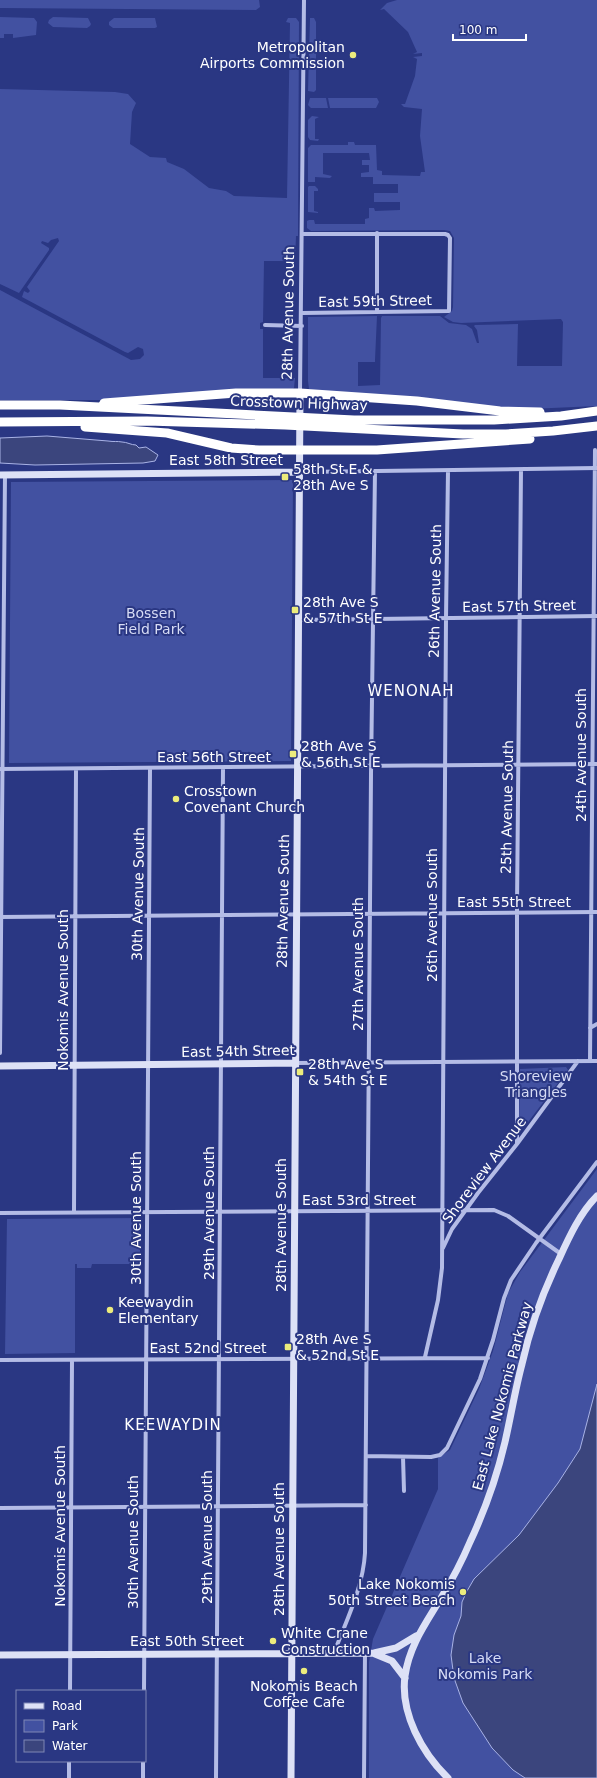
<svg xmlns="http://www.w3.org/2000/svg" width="597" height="1778" viewBox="0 0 597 1778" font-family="'DejaVu Sans',sans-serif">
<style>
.green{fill:#4251a1}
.water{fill:#3b457d;stroke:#a9b3e6}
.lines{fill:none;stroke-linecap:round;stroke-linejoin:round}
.street{stroke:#b4bce6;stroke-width:4}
.secondary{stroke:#dde1f6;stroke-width:7}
.highway{stroke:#fff;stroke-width:9}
.poi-dot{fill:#ecec7c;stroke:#2a3783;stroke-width:1.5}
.labels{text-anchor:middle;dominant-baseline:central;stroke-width:4;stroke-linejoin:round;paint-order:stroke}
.poi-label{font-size:14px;fill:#fff;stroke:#2a3783;text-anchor:start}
.street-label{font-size:14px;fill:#fff;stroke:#2a3783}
.park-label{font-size:14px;fill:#d7dcf5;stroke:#2a3783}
.neighbourhood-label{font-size:15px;letter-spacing:1px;fill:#fff;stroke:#2a3783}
</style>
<rect width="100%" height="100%" fill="#2a3783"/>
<!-- green -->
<path class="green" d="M0 0H259L260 7 256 10 0 8Z
M397 0H597V406L529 409 492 408 313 391 309 389 308 381V317H310L377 316 375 360V362H358V386L380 385 381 318 382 316H440L449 323 466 325 472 329 477 343H479L477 330 474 326 475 325 518 324 517 366H562L563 322 561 319 461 323 453 322 444 317 452 311 453 307 454 238 450 231 444 230 311 231 307 228V221L309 220H314L315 224H365V219L369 218V208H374L375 211 400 210V202H374V193H398V184H373V177H361V173L369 172V165H362V160H370L369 153H323V174L332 176 330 178 315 177V182H308V148L311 145H348V142H354L355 145H376L377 170 382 171V175L420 176 421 172H425L420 136 422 109 404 107 401 104H405L415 76 417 59 413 57 422 56V53L413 54 417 52 408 32 384 9 380 10 387 3Z
M0 17 34 18 37 22 36 35 13 38V34H4V38H0Z
M53 17 88 18 91 24 90 26 87 28 53 27 48 23 49 20Z
M114 18H155L157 27 155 28H113L109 25V22Z
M288 18H296L299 22 298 236H296L295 261H264L263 322 260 323V329H263V378H295L294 388 292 390 113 400H0V290L131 360 140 359 144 355 143 349 138 347 128 353 125 352 22 297 24 291 28 293 30 291 27 287 59 241 58 238 51 240 48 243 42 241 41 243 49 248V250L19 293 0 284V89L115 92 128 94 136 103 132 112 130 144 150 157 166 158 167 162 184 169 209 188 226 191 234 196 287 198 290 23 286 22Z
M310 18H314L316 22V90L314 92 308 91Z
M310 98H326L328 108H311L308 105Z
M328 98H377L379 102 376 108H330Z
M312 116 319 117 315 119V139H319L318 141 310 140 308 137V120Z
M309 186H315L318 189V191H314V211L318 212V213L308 212V187Z
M293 480 291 761 9 763 11 482Z
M566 1067 568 1070 525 1126 519 1124 520 1069Z
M597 1169V1778H369V1662L373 1639 438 1489V1458L450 1450 479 1389 493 1351 508 1293 520 1272Z
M140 1218V1264H92L91 1268H77V1264H75V1353L5 1354 7 1219Z"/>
<!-- water -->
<path class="water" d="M47 436 108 441C114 442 117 441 122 442 127 442 131 445 136 445L139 448 146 447 158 455 155 461 143 463 35 465 0 463V438Z
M597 1384V1778H525L513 1770 492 1748 463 1703 454 1678 451 1655 454 1635 461 1616 462 1602 467 1591 474 1579 519 1535 558 1483 580 1449Z"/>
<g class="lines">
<!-- street -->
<path class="street" d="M377 312V233
M302 313 449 311 450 238 448 235 445 234H302
M265 325 302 326
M300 392 304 0
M301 472 597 468
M298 620 597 616
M0 769 597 764
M0 917 597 912
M590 1028 597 1024
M0 1053 5 475
M590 1061 595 450
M295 1063 597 1061
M517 1144V908L521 470
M74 1212 76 769
M0 1213 494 1210 508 1216 561 1254
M443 1248 452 1229 478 1193 517 1144 578 1061
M425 1357 438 1300 442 1268 446 618 448 471
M0 1360 488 1358
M366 1456 431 1457 440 1455 447 1448 480 1379 493 1340 504 1298 511 1280 536 1243 597 1162
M403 1457 404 1491
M0 1508 366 1505
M334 1653C346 1621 363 1588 365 1553L371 774 375 471
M70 1691 72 1361
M144 1691 150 769
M69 1778V1761
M143 1778V1761
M216 1778 223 768
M364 1778 365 1653"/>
<!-- secondary -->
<path class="secondary" d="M0 475 301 472
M0 1066 295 1063
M375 1654 392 1661 405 1678
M0 1655 374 1653 396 1648 416 1636
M291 1778 300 393
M448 1778C422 1753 400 1713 405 1676 409 1646 426 1623 441 1598 452 1580 462 1561 470 1542 485 1510 497 1476 505 1442 511 1416 515 1390 522 1364 530 1328 543 1292 559 1259 569 1237 580 1213 597 1196"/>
<!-- highway -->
<path class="highway" d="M104 403 236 393H300L417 401 500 411 540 412
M0 405H60L354 420H494L561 416 597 411
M0 422 147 421 285 425 463 434H506L553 431 597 426
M85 427 167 433 231 448 259 450H377L530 439"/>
</g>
<!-- markers -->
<g class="poi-dot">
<circle cx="353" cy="55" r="4"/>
<rect x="281" y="473" width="8" height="8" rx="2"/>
<rect x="291" y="606" width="8" height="8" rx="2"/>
<rect x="289" y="750" width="8" height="8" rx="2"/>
<circle cx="176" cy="799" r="4"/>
<rect x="296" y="1068" width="8" height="8" rx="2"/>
<circle cx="110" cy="1310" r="4"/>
<rect x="284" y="1343" width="8" height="8" rx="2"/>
<circle cx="463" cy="1592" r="4"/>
<circle cx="273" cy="1641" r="4"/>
<circle cx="304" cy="1671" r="4"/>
</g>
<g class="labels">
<!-- poi labels -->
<g class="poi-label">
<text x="345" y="47" text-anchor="end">Metropolitan<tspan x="345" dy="16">Airports Commission</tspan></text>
<text x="293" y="469">58th St E &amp;<tspan x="293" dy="16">28th Ave S</tspan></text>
<text x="303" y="602">28th Ave S<tspan x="303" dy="16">&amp; 57th St E</tspan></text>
<text x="301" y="746">28th Ave S<tspan x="301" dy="16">&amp; 56th St E</tspan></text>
<text x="184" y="791">Crosstown<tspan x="184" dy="16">Covenant Church</tspan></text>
<text x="308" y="1064">28th Ave S<tspan x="308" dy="16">&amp; 54th St E</tspan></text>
<text x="118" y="1302">Keewaydin<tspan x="118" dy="16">Elementary</tspan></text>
<text x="296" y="1339">28th Ave S<tspan x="296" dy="16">&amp; 52nd St E</tspan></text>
<text x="455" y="1584" text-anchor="end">Lake Nokomis<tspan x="455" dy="16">50th Street Beach</tspan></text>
<text x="281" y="1633">White Crane<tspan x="281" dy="16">Construction</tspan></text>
<text x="304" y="1686" text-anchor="middle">Nokomis Beach<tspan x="304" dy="16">Coffee Cafe</tspan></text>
</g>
<!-- street labels -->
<g class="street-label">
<text transform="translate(375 301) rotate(-1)">East 59th Street</text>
<text transform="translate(288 313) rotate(-89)">28th Avenue South</text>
<text transform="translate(299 403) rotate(2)">Crosstown Highway</text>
<text x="226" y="460">East 58th Street</text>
<text transform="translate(435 591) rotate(-89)">26th Avenue South</text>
<text transform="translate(519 606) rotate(-1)">East 57th Street</text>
<text transform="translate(581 755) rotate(-90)">24th Avenue South</text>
<text x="214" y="757">East 56th Street</text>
<text transform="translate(507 807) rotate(-89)">25th Avenue South</text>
<text transform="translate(138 894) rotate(-89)">30th Avenue South</text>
<text transform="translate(283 901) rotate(-89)">28th Avenue South</text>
<text x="514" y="902">East 55th Street</text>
<text transform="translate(432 915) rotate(-90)">26th Avenue South</text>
<text transform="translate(358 964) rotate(-90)">27th Avenue South</text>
<text transform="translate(63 990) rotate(-90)">Nokomis Avenue South</text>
<text transform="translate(238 1051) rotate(-1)">East 54th Street</text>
<text transform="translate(484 1170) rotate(-53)">Shoreview Avenue</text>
<text x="359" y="1200">East 53rd Street</text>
<text transform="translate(209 1213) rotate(-90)">29th Avenue South</text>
<text transform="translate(136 1218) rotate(-90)">30th Avenue South</text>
<text transform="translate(281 1225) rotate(-90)">28th Avenue South</text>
<text x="208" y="1348">East 52nd Street</text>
<text transform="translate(502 1396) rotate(-75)">East Lake Nokomis Parkway</text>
<text transform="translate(60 1526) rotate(-90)">Nokomis Avenue South</text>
<text transform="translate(207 1537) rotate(-90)">29th Avenue South</text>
<text transform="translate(133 1542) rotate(-90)">30th Avenue South</text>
<text transform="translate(279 1549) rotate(-90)">28th Avenue South</text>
<text x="187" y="1641">East 50th Street</text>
</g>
<!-- park labels -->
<g class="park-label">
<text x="151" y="613">Bossen<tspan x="151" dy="16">Field Park</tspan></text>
<text x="536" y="1076">Shoreview<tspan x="536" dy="16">Triangles</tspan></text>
<text x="485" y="1658">Lake<tspan x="485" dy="16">Nokomis Park</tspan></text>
</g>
<!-- neighbourhood labels -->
<g class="neighbourhood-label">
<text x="411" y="691">WENONAH</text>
<text x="173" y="1425">KEEWAYDIN</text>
</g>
</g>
<!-- legend -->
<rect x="16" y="1690" width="130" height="72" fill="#2a3783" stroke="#7f87b5"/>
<rect x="24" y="1703" width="20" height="6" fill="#dde1f6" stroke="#7f87b5"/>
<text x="52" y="1710" font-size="12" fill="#ffffff">Road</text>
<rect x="24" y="1720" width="20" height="12" fill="#4251a1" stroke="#7f87b5"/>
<text x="52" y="1730" font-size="12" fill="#ffffff">Park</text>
<rect x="24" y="1740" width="20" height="12" fill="#3b457d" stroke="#7f87b5"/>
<text x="52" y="1750" font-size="12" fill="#ffffff">Water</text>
<!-- scale -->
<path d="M453 34v6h73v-6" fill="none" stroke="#ffffff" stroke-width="2"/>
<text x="459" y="34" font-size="12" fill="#ffffff" stroke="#2a3783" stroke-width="3" paint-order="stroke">100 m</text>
</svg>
